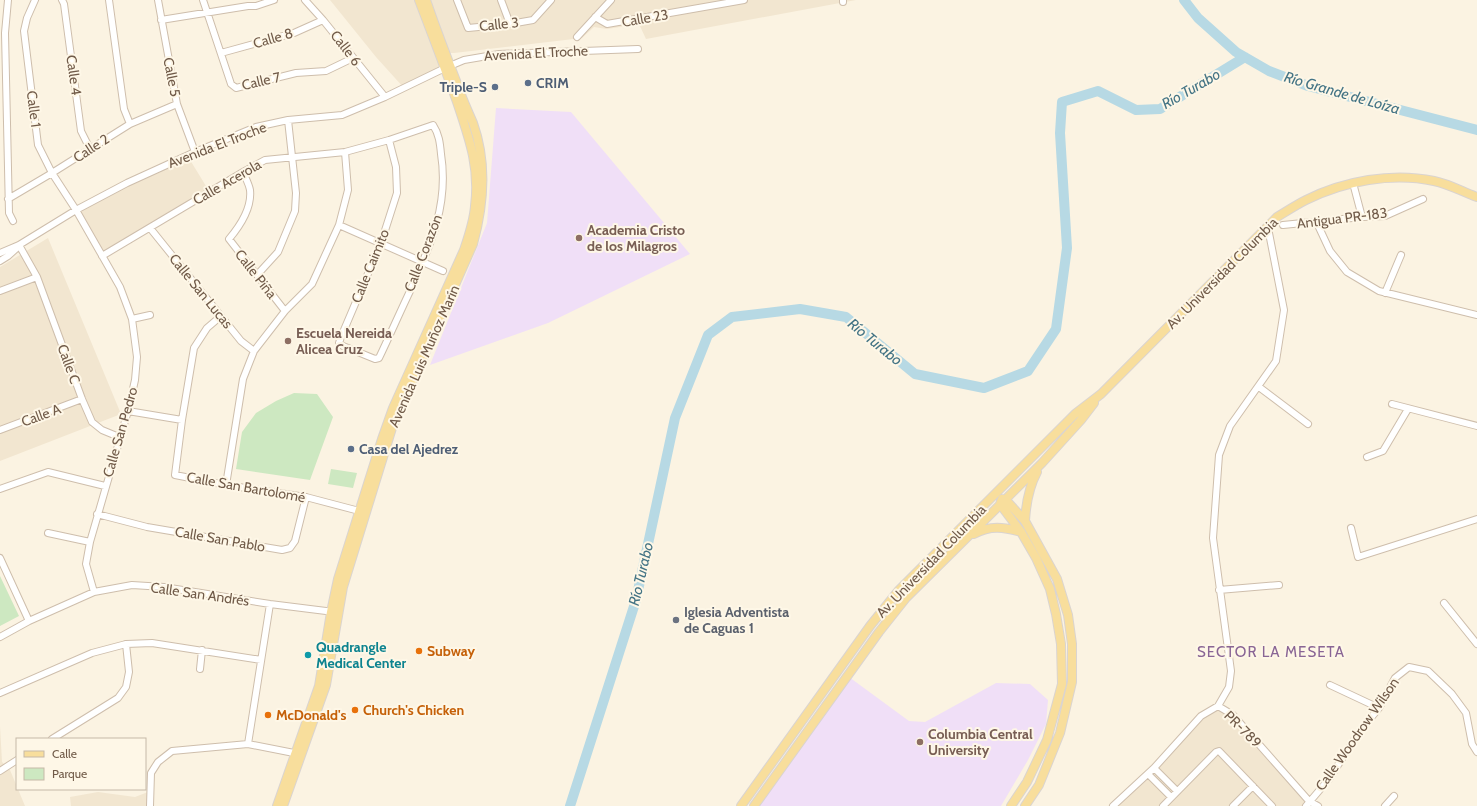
<svg xmlns="http://www.w3.org/2000/svg" width="1477" height="806" viewBox="0 0 1477 806" font-family="Cabin,sans-serif">
<style>
.residential{fill:#f2e6d0}
.education{fill:#f0dff7}
.green{fill:#cde8c1}
.lines{fill:none;stroke-linecap:round;stroke-linejoin:round}
.river{stroke:#b7d9e4;stroke-width:10}
.minor-casing{stroke:#cebeac;stroke-width:8}
.major-casing{stroke:#dad4d0;stroke-width:10}
.minor{stroke:#fff;stroke-width:6}
.major{stroke:#f8de9c;stroke-width:8}
.service-dot{fill:#5c6f8a;stroke:#fef7e7;stroke-width:1.5}
.education-dot{fill:#8d6e63;stroke:#fef7e7;stroke-width:1.5}
.worship-dot{fill:#6b7280;stroke:#fef7e7;stroke-width:1.5}
.food-dot{fill:#e8710a;stroke:#fef7e7;stroke-width:1.5}
.culture-dot{fill:#0f9aa8;stroke:#fef7e7;stroke-width:1.5}
.labels{text-anchor:middle;dominant-baseline:central;stroke-width:4;stroke-linejoin:round;paint-order:stroke}
.street-label{font-size:14px;fill:#715b49;stroke:#fef7e7}
.service-label{font-size:14px;font-weight:bold;fill:#4e5e75;stroke:#fef7e7;text-anchor:start}
.education-label{font-size:14px;font-weight:bold;fill:#785e54;stroke:#fef7e7;text-anchor:start}
.worship-label{font-size:14px;font-weight:bold;fill:#5b616d;stroke:#fef7e7;text-anchor:start}
.culture-label{font-size:14px;font-weight:bold;fill:#0d838f;stroke:#fef7e7;text-anchor:start}
.food-label{font-size:14px;font-weight:bold;fill:#c56008;stroke:#fef7e7;text-anchor:start}
.water-label{font-size:15px;font-style:italic;fill:#447485;stroke:#fef7e7}
.neighbourhood-label{font-size:15px;letter-spacing:1px;fill:#896595;stroke:#fef7e7}
</style>
<rect width="100%" height="100%" fill="#fbf3e2"/>
<!-- residential -->
<path class="residential" d="M330 0H856L646 39 639 24 607 29 594 27 582 38 454 53H443L447 66 404 88 376 57Z
M187 155 209 191 104 257 78 210Z
M48 238 121 414 0 461V267Z
M1218 705 1232 715 1316 806H1116L1206 711Z
M0 726 2 762 10 770 25 806H0Z
M98 792 135 797 148 792 149 806H71L70 797Z"/>
<!-- education -->
<path class="education" d="M496 108 571 112 690 254 548 323 430 365 487 223Z
M849 677 909 721 925 722 996 683 1030 684 1048 700 1046 724 1028 760 1001 806H756Z"/>
<!-- green -->
<path class="green" d="M294 393 317 394 333 417 310 480 236 469 242 432 256 413 276 401Z
M331 469 357 473 353 488 328 484Z
M0 576 19 616 0 626Z"/>
<g class="lines">
<!-- river -->
<path class="river" d="M1184 0 1198 18 1236 52 1269 71 1308 86 1477 130
M570 806 636 600 675 418 708 335 732 317 800 309 846 317 915 374 984 388 1028 371 1056 329 1067 248 1060 133 1062 102 1098 91 1136 110 1160 109 1245 57"/>
<!-- minor casing -->
<g class="minor-casing">
<path id="minor" d="M8 0 5 33 9 213 13 221
M35 0 27 18 24 31 38 145 52 173 76 210 120 287 132 319 137 357 135 380 128 411 90 542 86 564 94 592
M62 0 64 4 81 131 90 149
M109 0 124 109 130 124
M158 0 177 104 195 152
M203 0 231 84 236 88 296 73 326 71 353 58
M305 0 323 20 385 97
M457 0 468 28 510 24 533 20 551 0
M501 0 510 24
M843 0V2
M595 17 607 24 744 0
M161 20 248 6H256L274 0
M577 37 611 0
M221 53 294 33 323 20
M243 172C245 177 249 184 250 190 252 208 240 226 229 239L285 311
M1353 183 1362 217
M8 199 52 173 130 124 177 104
M1316 221 1330 251 1347 272 1379 291 1477 315
M339 225 443 271
M1283 225 1362 217 1385 216 1423 199
M150 228 241 341 254 351
M19 245 37 277 82 399 92 422 102 430 119 437
M0 253 19 245 76 210 127 183 195 152 256 127 288 120 342 115 385 97 445 68 464 60 499 54 638 49
M102 256 243 172 265 160 345 152 389 140 433 125C439 134 440 143 441 154 449 204 431 244 411 289 400 312 390 335 379 358L375 359 343 346 339 343 341 337 381 243 397 193 396 167 389 140
M0 261 8 256 18 247
M257 275 278 252 295 211 296 193 288 120
M0 291 37 277
M1385 293 1401 255
M221 316 207 328 194 348 182 420 175 475 226 485 306 497 363 512
M132 319 150 315
M1259 387 1308 424
M1392 404 1477 426
M128 411 182 420
M0 430 82 399
M1367 457 1383 451 1408 409
M226 485 243 379 254 351 285 311 312 284 339 225 348 190 345 152
M0 489 48 472 105 486
M97 514 147 527 282 550 290 548 295 541 306 497
M1351 528 1358 557 1477 519
M48 533 90 542
M0 558 29 621
M1219 590 1279 585
M1444 603 1477 644
M0 637 29 621 94 592 132 585 164 587 270 604 334 612
M200 669 202 650
M1330 685 1379 708
M0 693 92 653 126 644 152 643 261 660
M1218 706 1233 715 1309 801 1318 806
M52 739 118 698 126 687 129 672 126 644
M248 744 270 604
M1154 768 1177 791
M0 771 17 760
M1148 774 1171 797
M150 806 151 773 158 762 172 751 248 744 299 754
M1113 806 1154 768 1201 716 1218 706 1229 687 1231 671 1213 538 1219 455 1230 426 1276 361 1284 310 1269 233 1266 228
M1163 806 1216 752 1219 751 1272 806
M1233 806 1253 786
M1306 806 1329 779 1360 731 1379 708 1395 678 1409 667 1428 671 1452 694 1466 713 1472 744 1477 752
M1385 806 1394 796"/>
</g>
<!-- major casing -->
<g class="major-casing">
<path id="major" d="M1002 499 1000 504 1021 532 1036 558 1050 589 1056 614 1061 644 1062 684 1047 740 1027 782 1011 806
M1002 500 1005 499 1025 521 1057 579 1068 615 1072 644V682L1060 733 1039 785 1025 806
M1025 521C1026 503 1029 487 1037 472
M974 534C990 525 1004 527 1021 532
M277 806 319 686 331 612 338 579 382 439 393 408 464 250C469 235 474 221 475 206 480 167 469 138 457 102 445 68 432 34 419 0
M283 806 326 685 343 587 392 428 473 244C484 204 487 162 473 123 468 111 462 99 458 86 447 58 436 29 426 0
M741 806 870 626 899 590 1075 414 1101 394 1277 217C1287 211 1296 205 1306 200 1344 181 1392 172 1434 181 1449 184 1463 192 1477 197
M754 806 879 632 906 598 1042 463 1081 420 1094 403"/>
</g>
<!-- minor -->
<use href="#minor" class="minor"/>
<!-- major -->
<use href="#major" class="major"/>
</g>
<!-- markers -->
<g class="service-dot">
<circle cx="528" cy="83" r="4"/>
<circle cx="495" cy="87" r="4"/>
<circle cx="351" cy="449" r="4"/>
</g>
<g class="education-dot">
<circle cx="579" cy="238" r="4"/>
<circle cx="288" cy="341" r="4"/>
<circle cx="920" cy="742" r="4"/>
</g>
<circle class="worship-dot" cx="676" cy="620" r="4"/>
<g class="food-dot">
<circle cx="419" cy="651" r="4"/>
<circle cx="355" cy="710" r="4"/>
<circle cx="268" cy="715" r="4"/>
</g>
<circle class="culture-dot" cx="308" cy="655" r="4"/>
<g class="labels">
<!-- street labels -->
<g class="street-label">
<text transform="translate(645 18) rotate(-10)">Calle 23</text>
<text transform="translate(499 24) rotate(-6)">Calle 3</text>
<text transform="translate(273 38) rotate(-16)">Calle 8</text>
<text transform="translate(346 48) rotate(52)">Calle 6</text>
<text transform="translate(536 53) rotate(-3)">Avenida El Troche</text>
<text transform="translate(74 75) rotate(82)">Calle 4</text>
<text transform="translate(172 77) rotate(79)">Calle 5</text>
<text transform="translate(261 81) rotate(-13)">Calle 7</text>
<text transform="translate(34 109) rotate(83)">Calle 1</text>
<text transform="translate(217 145) rotate(-21)">Avenida El Troche</text>
<text transform="translate(91 148) rotate(-33)">Calle 2</text>
<text transform="translate(227 182) rotate(-30)">Calle Acerola</text>
<text transform="translate(1342 218) rotate(-7)">Antigua PR-183</text>
<text transform="translate(423 253) rotate(-69)">Calle Corazón</text>
<text transform="translate(370 266) rotate(-68)">Calle Caimito</text>
<text transform="translate(1222 273) rotate(-45)">Av. Universidad Columbia</text>
<text transform="translate(256 274) rotate(52)">Calle Piña</text>
<text transform="translate(201 291) rotate(51)">Calle San Lucas</text>
<text transform="translate(424 356) rotate(-66)">Avenida Luis Muñoz Marín</text>
<text transform="translate(69 364) rotate(70)">Calle C</text>
<text transform="translate(41 415) rotate(-20)">Calle A</text>
<text transform="translate(120 432) rotate(-74)">Calle San Pedro</text>
<text transform="translate(246 487) rotate(10)">Calle San Bartolomé</text>
<text transform="translate(220 539) rotate(10)">Calle San Pablo</text>
<text transform="translate(931 561) rotate(-46)">Av. Universidad Columbia</text>
<text transform="translate(200 594) rotate(8)">Calle San Andrés</text>
<text transform="translate(1243 729) rotate(45)">PR-789</text>
<text transform="translate(1357 734) rotate(-55)">Calle Woodrow Wilson</text>
</g>
<!-- service labels -->
<g class="service-label">
<text x="536" y="83">CRIM</text>
<text x="487" y="87" text-anchor="end">Triple-S</text>
<text x="359" y="449">Casa del Ajedrez</text>
</g>
<!-- education labels -->
<g class="education-label">
<text x="587" y="230">Academia Cristo<tspan x="587" dy="16">de los Milagros</tspan></text>
<text x="296" y="333">Escuela Nereida<tspan x="296" dy="16">Alicea Cruz</tspan></text>
<text x="928" y="734">Columbia Central<tspan x="928" dy="16">University</tspan></text>
</g>
<!-- worship labels -->
<g class="worship-label">
<text x="684" y="612">Iglesia Adventista<tspan x="684" dy="16">de Caguas 1</tspan></text>
</g>
<!-- culture labels -->
<g class="culture-label">
<text x="316" y="647">Quadrangle<tspan x="316" dy="16">Medical Center</tspan></text>
</g>
<!-- food labels -->
<g class="food-label">
<text x="427" y="651">Subway</text>
<text x="363" y="710">Church's Chicken</text>
<text x="276" y="715">McDonald's</text>
</g>
<!-- water labels -->
<g class="water-label">
<text transform="translate(1191 89) rotate(-30)">Río Turabo</text>
<text transform="translate(1342 93) rotate(16)">Río Grande de Loíza</text>
<text transform="translate(875 342) rotate(39)">Río Turabo</text>
<text transform="translate(641 574) rotate(-77)">Río Turabo</text>
</g>
<!-- neighbourhood labels -->
<g class="neighbourhood-label">
<text x="1271" y="652">SECTOR LA MESETA</text>
</g>
</g>
<!-- legend -->
<rect x="16" y="738" width="130" height="52" fill="#fef7e7" stroke="#c6b9a8"/>
<rect x="24" y="751" width="20" height="6" fill="#f8de9c" stroke="#c6b9a8"/>
<text x="52" y="758" font-size="12" fill="#715b49">Calle</text>
<rect x="24" y="768" width="20" height="12" fill="#cde8c1" stroke="#c6b9a8"/>
<text x="52" y="778" font-size="12" fill="#715b49">Parque</text>
</svg>
